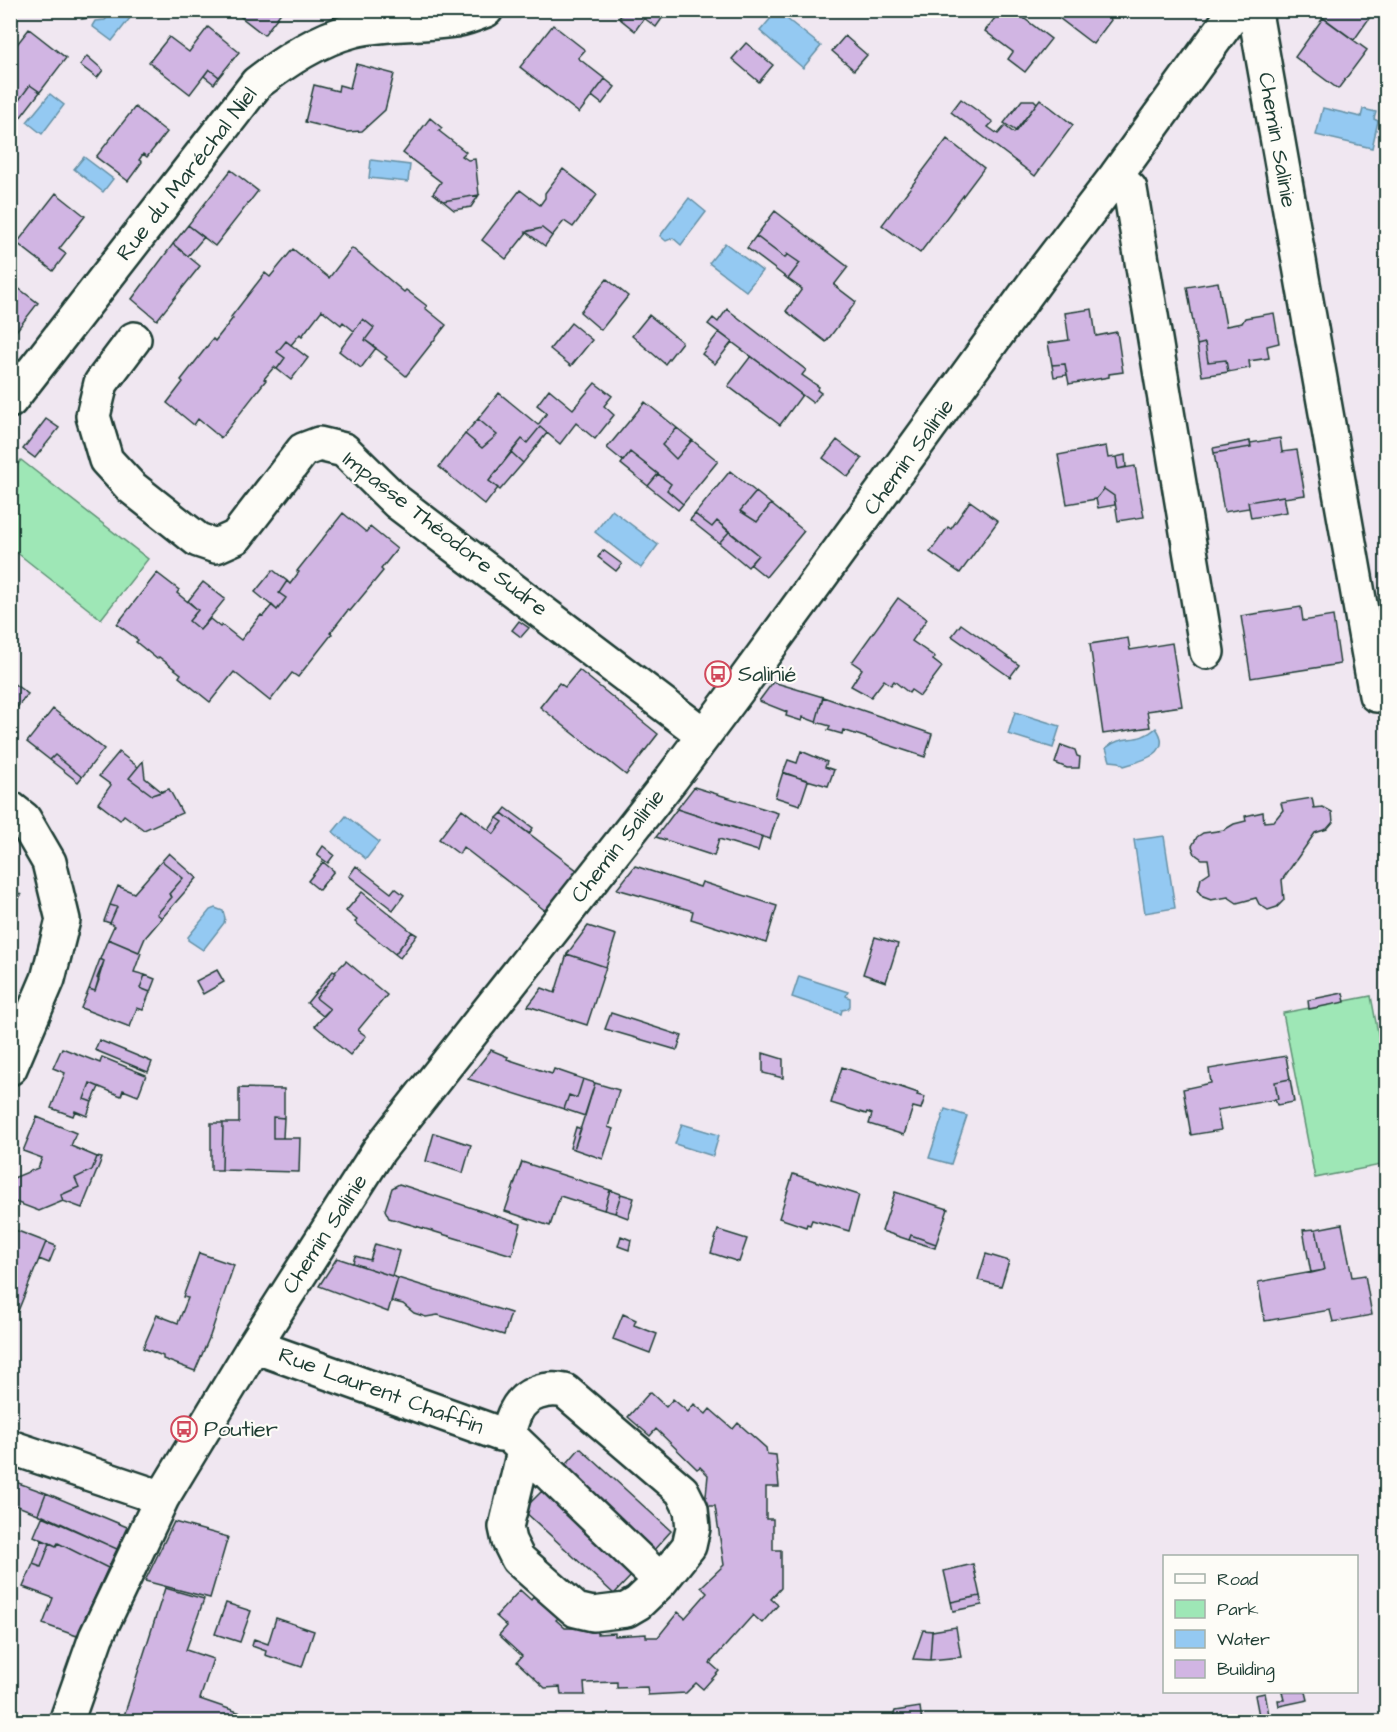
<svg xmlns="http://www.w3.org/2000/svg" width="1397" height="1732" viewBox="0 0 1397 1732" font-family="'Architects Daughter',sans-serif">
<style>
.green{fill:#9ee7b6;stroke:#5e9275;stroke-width:1.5}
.water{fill:#94c9f2;stroke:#6591a6;stroke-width:1.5}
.building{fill:#d1b5e3;stroke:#1f3d34;stroke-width:1.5}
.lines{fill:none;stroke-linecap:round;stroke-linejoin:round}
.minor-casing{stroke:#1f3d34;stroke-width:38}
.minor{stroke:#fdfcf7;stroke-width:33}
.labels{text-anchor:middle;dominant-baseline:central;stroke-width:4.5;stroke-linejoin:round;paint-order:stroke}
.street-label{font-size:22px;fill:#1f3d34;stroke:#fdfcf7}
.poi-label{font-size:22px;fill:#1f3d34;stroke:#fdfcf7;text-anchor:start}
</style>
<rect width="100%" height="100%" fill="#f0e7f1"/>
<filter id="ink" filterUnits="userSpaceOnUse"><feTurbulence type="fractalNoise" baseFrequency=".0167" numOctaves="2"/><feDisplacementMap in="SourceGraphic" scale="12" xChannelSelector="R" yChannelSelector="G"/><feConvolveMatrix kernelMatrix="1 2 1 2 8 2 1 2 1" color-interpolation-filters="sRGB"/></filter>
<g filter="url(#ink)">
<!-- green -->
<path class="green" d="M21 460 148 559 101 619 11 548V473Z
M1371 996 1386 1076V1164L1315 1178 1283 1013Z"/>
<!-- water -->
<path class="water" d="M113 11H132L134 13 112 41 92 26 95 21 105 20Z
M777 11 821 46 803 68 760 31Z
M50 94 64 105 42 134 27 122Z
M1323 108 1361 117 1363 109 1376 112 1374 119 1378 121 1372 148 1316 135Z
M84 157 113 179 103 192 74 169Z
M371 160 410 165 408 182 369 178Z
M689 198 706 212 681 245 673 238 666 241 660 236Z
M725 243 762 271 746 291 709 263Z
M612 510 658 545 641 568 595 532Z
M1015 712 1060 726 1053 748 1008 734Z
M1156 728C1174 753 1142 761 1124 766L1119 762 1110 761 1106 748C1124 733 1137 745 1156 728Z
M346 816 379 842 366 859 333 832Z
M1164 836 1175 908 1145 913 1134 840Z
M215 908 223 911 225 918 224 923 203 950 188 940V937L210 910Z
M799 976 848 992 846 996 850 998V1006L847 1009 842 1010 841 1014 792 997Z
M945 1109 967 1116 951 1164 929 1158Z
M682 1124 719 1135 713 1156 675 1144Z"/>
<!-- building -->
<path class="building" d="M89 10H108L103 16 82 19Z
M232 10H283L264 35Z
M625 10H668L656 27 644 18 635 31 619 18Z
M1001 10H1013L1051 39 1025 72 1008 59 1013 52 985 31Z
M1065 10H1116L1110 19 1111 20 1093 44 1059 18Z
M1313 10H1375L1354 40Z
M1323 18 1367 50 1338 89 1295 57Z
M553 25 585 50 578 58 605 79 579 113 520 67Z
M208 27 239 52 219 77 209 69 190 94 149 62 169 37 189 52Z
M29 29 66 58 40 92 30 85 11 111 10 64 16 57 10 53Z
M845 36 867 55 854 70 832 51Z
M746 43 773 65 759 82 732 59Z
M87 56 103 70 97 78 80 65Z
M356 64 394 74 385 110 362 131 346 132 305 122 314 85 338 91 339 85 350 88Z
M209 69 219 77 214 84 204 76Z
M605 79 615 87 602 104 592 96Z
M30 85 40 92 20 118 11 111Z
M961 99 993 122 988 127 998 134 1005 126 1014 133 1040 99 1073 125 1035 176 951 112Z
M1022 100H1034L1037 103 1016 131 1004 123Z
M135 107 167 132 147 157 143 154 139 160 142 162 128 181 96 157Z
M430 118 442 128 439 131 466 152 462 156 468 160 475 159 479 195 443 201 433 193 441 182 403 153Z
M947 139 984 168 920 253 882 225Z
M563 169 597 195 573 227 564 221 552 236 542 228 528 231 506 259 482 240 520 190 540 205 545 198V193Z
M231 170 258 191 215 246 188 225Z
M56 193 85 216 59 249 66 254 53 271 17 243Z
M479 195 471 207 454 210 443 201Z
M775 211 848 267 834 285 856 302 826 342 786 311 802 289 788 279 800 263 787 254 785 258 756 236Z
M188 225 204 237 188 256 173 244Z
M542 228 552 236 545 246 526 232Z
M756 236 785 258 787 254 800 263 788 279 747 248Z
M173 244 200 266 157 320 132 299Z
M352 248 404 292 406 290 427 306 425 308 446 325 406 376 385 359 387 357 365 340 374 328 363 319 354 331 343 322 341 325 322 310 302 336 300 334 291 345 286 341 277 352 285 358 277 369 274 367 264 379 266 380 221 438 198 419 194 425 167 403 183 382 181 380 213 339 215 341 233 318 231 317 265 273 270 277 293 249 329 278Z
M607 279 628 296 601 330 580 312Z
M10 282 38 303 13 335 10 333Z
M1218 282 1226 326 1242 323 1245 318 1274 313 1279 343 1267 346 1269 358 1249 361 1250 368 1228 372 1226 360 1208 362 1205 343 1197 345 1187 287Z
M727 309 806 370 802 375 819 387 817 390 821 393 813 403 708 324 713 318 718 322Z
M1092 309 1096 336 1117 332 1123 372 1109 374V377L1069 384 1065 364 1052 365 1048 343 1069 340 1065 313Z
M649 315 682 342 665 364 632 336Z
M363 319 374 328 365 340 376 348 361 368 339 351Z
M571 323 592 340 571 366 550 349Z
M719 332 732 342 715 364 702 354Z
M286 341 308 358 291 380 277 369 285 358 277 352Z
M1205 343 1208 362 1226 360 1228 372 1202 376 1197 345Z
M751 356 802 395 780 425 728 386Z
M1065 364 1067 375 1054 377 1052 365Z
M595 383 612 396 604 406 614 415 595 439 576 423 560 444 540 427 527 443 522 439 489 481 498 488 485 505 439 467 465 434 482 448 497 435 478 419 499 393 538 425 547 413 537 405 549 389 573 409Z
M645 402 677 428 662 445 676 459 692 440 718 461 683 504 667 490 671 484 630 452 623 461 607 448Z
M46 419 59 428 35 458 23 449Z
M478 419 497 435 482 448 465 434Z
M540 427 547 433 523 463 511 452 522 439 527 443Z
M677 428 692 440 676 459 662 445Z
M1280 438 1282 452 1297 450 1305 495 1284 498V496L1248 502 1249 508 1224 512 1214 453 1251 447 1250 443Z
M837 440 862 459 848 477 823 458Z
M1250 441 1251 447 1214 453 1213 448Z
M1106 446 1108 458 1116 457 1118 469 1135 466 1144 517 1118 521 1114 496 1104 489 1096 499 1067 504 1058 455Z
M511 452 523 463 500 490 489 481Z
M630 452 658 474 648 486 621 464Z
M1125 455 1126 467 1118 469 1116 457Z
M730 471 756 492 740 511 757 522 771 504 804 531 766 577 750 564 758 555 717 521 712 527 695 514Z
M658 474 671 484 667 490 683 504 678 510 648 486Z
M1104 489 1114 496 1115 505 1098 508 1096 499Z
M756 492 771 504 757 522 740 511Z
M1284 496 1287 512 1251 518 1248 502Z
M970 501 998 521 960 573 930 552 948 527 951 529Z
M343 513 366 532 370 527 397 549 381 569 383 571 350 611 348 610 330 633 332 634 298 677 292 673 270 701 234 672 210 702 179 677 181 674 159 657 157 659 136 642 138 640 117 624 157 573 179 590 177 593 198 610 189 621 200 630 210 619 220 627 222 625 241 640 261 615 263 616 272 605 277 610 286 598 279 593 287 581 290 584 299 572 297 571Z
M695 514 712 527 717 521 729 532 719 543 690 520Z
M729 532 758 555 748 567 719 543Z
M603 550 622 564 616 571 598 557Z
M273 570 287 581 279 593 286 598 277 610 255 592Z
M203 582 225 599 200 630 189 621 198 610 188 601Z
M898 598 927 619 912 641 935 657 933 660 942 667 920 696 911 690 909 693 894 681 891 685 884 680 871 697 851 686 862 669 852 662Z
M1301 607 1303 621 1333 616 1340 664 1251 678 1241 616Z
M519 621 529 628 521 637 512 630Z
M961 624 1019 665 1010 677 952 636Z
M1128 638 1130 650 1172 643 1182 706 1147 711 1150 727 1103 734 1090 644Z
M579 670 658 734 626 775 540 707 559 683 565 687Z
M10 681 28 694 10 716Z
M773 682 823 697 816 722 803 717 802 721 786 716 787 712 759 701Z
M823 697 932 734 925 757 843 730 842 734 828 730 830 726 816 722Z
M53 709 104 749 82 777 55 755 50 760 27 742Z
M1061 745 1075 750 1077 756 1080 757 1079 768H1067L1055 763Z
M801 751 827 762 825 767 834 770 828 786 783 773 788 760 797 763Z
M119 752 138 767 129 778 152 795 169 789 182 813 144 830 124 815 120 820 98 803 111 785 99 776Z
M55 755 82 777 78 782 50 760Z
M143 761 145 778 162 792 152 795 129 778Z
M783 772 808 781 800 805 775 797Z
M694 787 778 813 770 839 677 809Z
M1312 798 1314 808 1323 807 1332 812 1333 822 1327 829 1315 833 1282 880 1284 900 1277 907 1268 910 1259 904 1256 898 1237 903 1228 897 1211 900 1203 897 1198 891 1201 878 1210 872 1208 859H1202L1195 854 1192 846 1197 837 1203 833 1224 830 1234 824 1246 821 1245 816 1263 812 1264 822 1274 821 1283 810 1281 803Z
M506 808 533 828 529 834 502 813Z
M462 809 494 834 503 822 497 818 502 813 578 871 547 912 463 847 459 854 439 839Z
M677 809 762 837 758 851 719 839 714 856 656 837Z
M497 818 503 822 494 834 489 830Z
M323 846 334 855 328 863 317 855Z
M169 853 197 878 162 918 157 914 172 897 169 894 183 878 162 861Z
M162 861 183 878 169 894 172 897 157 914 162 918 145 938 139 952 108 939 114 926 110 923 117 907 110 905 118 886 134 893Z
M323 862 334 871 319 890 308 881Z
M356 866 391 893 395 888 404 895 393 910 349 876Z
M635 866 700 887 702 882 777 906 766 943 691 919 693 911 617 889Z
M10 886 21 895 10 908Z
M362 892 412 932 395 954 355 922 357 920 346 911Z
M110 905 117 907 110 923 104 921Z
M588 926 616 935 606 967 567 954Z
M412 932 417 935 400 958 395 954Z
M875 937 898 944 886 982 863 974Z
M108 939 141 953 134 972 145 975 140 988 150 992 143 1010 137 1008 130 1027 81 1008 89 989 95 991 99 980 97 978 104 961 100 959Z
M567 954 606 967 587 1025 528 1006 542 988 555 993Z
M100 959 104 961 95 991 89 989Z
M346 961 387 995 358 1030 366 1036 350 1055 315 1026 330 1009 316 998 336 973 335 972Z
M217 970 224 982 203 994 196 981Z
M333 971 336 973 316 998 330 1009 323 1016 307 1003Z
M145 975 155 979 150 992 140 988Z
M1343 993 1345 1002 1309 1009 1308 1000Z
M611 1013 682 1036 677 1050 605 1029Z
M99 1040 152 1062 148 1072 95 1050Z
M62 1048 100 1063 102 1057 146 1075 138 1096 123 1090 121 1096 90 1083 84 1099 92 1102 87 1116 75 1111 73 1116 51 1108 65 1073 53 1068Z
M491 1050 508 1057 507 1059 552 1074 554 1069 583 1079 577 1098 569 1095 564 1109 468 1079Z
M763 1053 783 1059V1078L763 1073Z
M1286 1056 1290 1079 1275 1082 1278 1099 1217 1110 1221 1130 1191 1135 1183 1089 1211 1083 1209 1069Z
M842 1067 918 1093 917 1095 925 1097 921 1109 913 1107 904 1135 869 1124 872 1114 867 1112 866 1114 831 1103Z
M583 1079 595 1083 585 1116 564 1109 569 1095 577 1098Z
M1290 1079 1294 1102 1277 1105 1275 1099H1278L1275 1082Z
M90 1083 99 1087 92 1102 84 1099Z
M595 1083 619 1090 608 1127 613 1129 603 1159 574 1149Z
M239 1088 284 1089V1118L273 1117V1138H300L299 1172 222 1170 223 1123H239Z
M37 1117 76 1133 71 1146 97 1157 92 1170 75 1178 79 1187 61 1195 63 1201 39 1211 10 1200 11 1179 38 1168 42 1158 23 1151Z
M273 1117 284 1118 283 1138H273Z
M211 1123H223L222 1170H211Z
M576 1127 581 1129 574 1149 570 1148Z
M434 1133 471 1145 463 1173 426 1161Z
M97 1157 102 1158 82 1208 63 1201 61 1195 79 1187 75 1178 92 1170Z
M522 1162 610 1190 604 1210 560 1196 550 1226 505 1211Z
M793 1174 859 1195 849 1231 812 1220 810 1225 807 1224 806 1227 779 1218Z
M399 1184 521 1224 512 1255 389 1218 385 1210 392 1188Z
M610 1190 621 1194 615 1213 604 1210Z
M895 1192 948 1209 936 1244 911 1235 909 1240 882 1231Z
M621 1194 634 1198 628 1218 615 1213Z
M1342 1224 1352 1277 1365 1275 1372 1315 1333 1322 1330 1310 1265 1321 1258 1282 1324 1270 1316 1229Z
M10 1228 46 1242 18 1311 10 1308Z
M1316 1229 1324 1270 1311 1273 1303 1230Z
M718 1230 747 1239 739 1262 711 1253Z
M911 1235 936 1244 935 1248 909 1240Z
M621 1236 631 1240 629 1250 618 1246Z
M46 1242 56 1246 49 1263 39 1259Z
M375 1244 399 1251 392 1276 353 1263 355 1256 370 1260Z
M199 1253 234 1265 210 1336 195 1371 163 1359V1356L143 1348 157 1315 178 1323 188 1298 183 1297Z
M986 1254 1009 1261 1001 1286 978 1280Z
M337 1258 398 1278 388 1312 319 1286Z
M398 1278 511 1313 504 1335 438 1315 426 1317 414 1313 403 1304 391 1301Z
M623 1314 636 1320 634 1325 657 1334 650 1353 613 1339Z
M650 1392 666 1407 673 1399 688 1412 694 1404 706 1414 710 1409 733 1429 738 1423 766 1448 767 1454 776 1455 779 1487H766V1519H773V1550H781V1588L771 1599 778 1605 762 1623 753 1615 710 1663 719 1671 703 1689 696 1683 686 1693 648 1695 647 1687 617 1688V1682L584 1683 585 1695H561L560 1687 545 1688 517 1662 522 1656 499 1635 507 1626 496 1616 520 1590 531 1600 534 1596 558 1618 556 1620 565 1628H580L597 1624V1634L615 1633V1636L646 1634V1637H658L678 1612 685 1618 707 1593 701 1587 724 1565 715 1506H705L708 1475 700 1467 697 1469 656 1429 650 1436 628 1417Z
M580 1448 671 1531 653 1551 562 1469Z
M10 1480 46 1493 38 1514 10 1503Z
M542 1491 632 1575 614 1594 523 1510Z
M46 1493 127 1527 117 1549 38 1514Z
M43 1515 117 1549 108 1568 58 1543 56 1546 34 1536Z
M174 1522 228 1537 210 1598 145 1581Z
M42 1540 50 1543 41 1567 33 1564Z
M50 1543 56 1546 58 1543 108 1568 77 1636 43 1624 53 1598 23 1587 33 1564 41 1567Z
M973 1564 980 1596 951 1602 944 1571Z
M165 1588 204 1599 186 1650 213 1659 200 1699 267 1722H122Z
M980 1596 982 1605 953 1611 951 1602Z
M226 1603 251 1611 240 1642 215 1634Z
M276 1618 314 1631 302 1667 265 1655 266 1651 252 1646 254 1639 268 1644Z
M956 1627 961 1657 930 1660 932 1631Z
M923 1630 932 1631 930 1660 913 1659Z
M1282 1692H1306L1308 1700 1279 1706 1278 1700H1284Z
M1265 1693 1270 1720 1260 1721 1255 1695Z
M920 1707 922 1722H891L895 1711Z"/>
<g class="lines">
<!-- minor casing -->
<g class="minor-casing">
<path id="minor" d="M1252 10 1256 18 1376 695
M1116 176 1130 189 1207 652
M134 339 101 383 93 416 106 460 131 487 198 540 216 546 236 537 303 450 319 444 344 450 397 502 704 735
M10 401 257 83C287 60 317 40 354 30 387 22 422 25 455 20 466 18 476 14 486 10
M10 808 24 819 49 862 63 920 48 979 10 1068
M254 1346 500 1434H508L661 1581
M508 1434C510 1426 512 1418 516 1411 525 1393 547 1387 565 1391L682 1491 691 1509 693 1528 689 1546 661 1581 638 1603 626 1610 593 1614 576 1610 518 1559 509 1541 506 1527 524 1451
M10 1447 162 1498
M66 1722 96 1637 162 1498 254 1346 379 1150 672 778 737 691 1038 278 1116 176 1236 10"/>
</g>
<!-- minor -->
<use href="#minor" class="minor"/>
</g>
</g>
<!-- icons -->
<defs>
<g id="bus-ring" transform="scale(1.35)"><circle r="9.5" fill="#fdfcf7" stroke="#d1495b" stroke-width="1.5"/><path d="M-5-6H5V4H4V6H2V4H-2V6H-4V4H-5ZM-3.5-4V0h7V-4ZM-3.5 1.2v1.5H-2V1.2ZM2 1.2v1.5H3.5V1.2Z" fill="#d1495b"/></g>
</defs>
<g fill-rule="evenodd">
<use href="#bus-ring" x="718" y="674"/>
<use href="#bus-ring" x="184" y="1429"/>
</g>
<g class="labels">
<!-- street labels -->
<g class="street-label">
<text transform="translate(1277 140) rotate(80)">Chemin Salinie</text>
<text transform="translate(187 174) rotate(-52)">Rue du Maréchal Niel</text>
<text transform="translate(909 457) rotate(-54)">Chemin Salinie</text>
<text transform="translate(445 534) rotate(38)">Impasse Théodore Sudre</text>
<text transform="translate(618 846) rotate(-52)">Chemin Salinie</text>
<text transform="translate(325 1234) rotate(-57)">Chemin Salinie</text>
<text transform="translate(381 1391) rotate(20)">Rue Laurent Chaffin</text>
</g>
<!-- poi labels -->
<g class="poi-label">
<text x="738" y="674">Salinié</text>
<text x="204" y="1429">Poutier</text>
</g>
</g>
<!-- margin -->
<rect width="1397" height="1732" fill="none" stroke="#fdfcf7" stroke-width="36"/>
<rect x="18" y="18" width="1361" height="1696" fill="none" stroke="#1f3d34" stroke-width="2" filter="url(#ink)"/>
<!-- legend -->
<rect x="1163" y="1555" width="195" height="138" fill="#fdfcf7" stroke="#a4b0a9" stroke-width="1.5"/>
<rect x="1175" y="1574" width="30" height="9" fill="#fdfcf7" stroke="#a4b0a9" stroke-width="1.5"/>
<text x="1217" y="1585" font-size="18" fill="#1f3d34">Road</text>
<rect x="1175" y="1600" width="30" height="18" fill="#9ee7b6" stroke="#a4b0a9" stroke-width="1.5"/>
<text x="1217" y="1615" font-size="18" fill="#1f3d34">Park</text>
<rect x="1175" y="1630" width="30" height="18" fill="#94c9f2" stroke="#a4b0a9" stroke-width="1.5"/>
<text x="1217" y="1645" font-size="18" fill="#1f3d34">Water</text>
<rect x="1175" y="1660" width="30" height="18" fill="#d1b5e3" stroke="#a4b0a9" stroke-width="1.5"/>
<text x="1217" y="1675" font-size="18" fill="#1f3d34">Building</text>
</svg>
